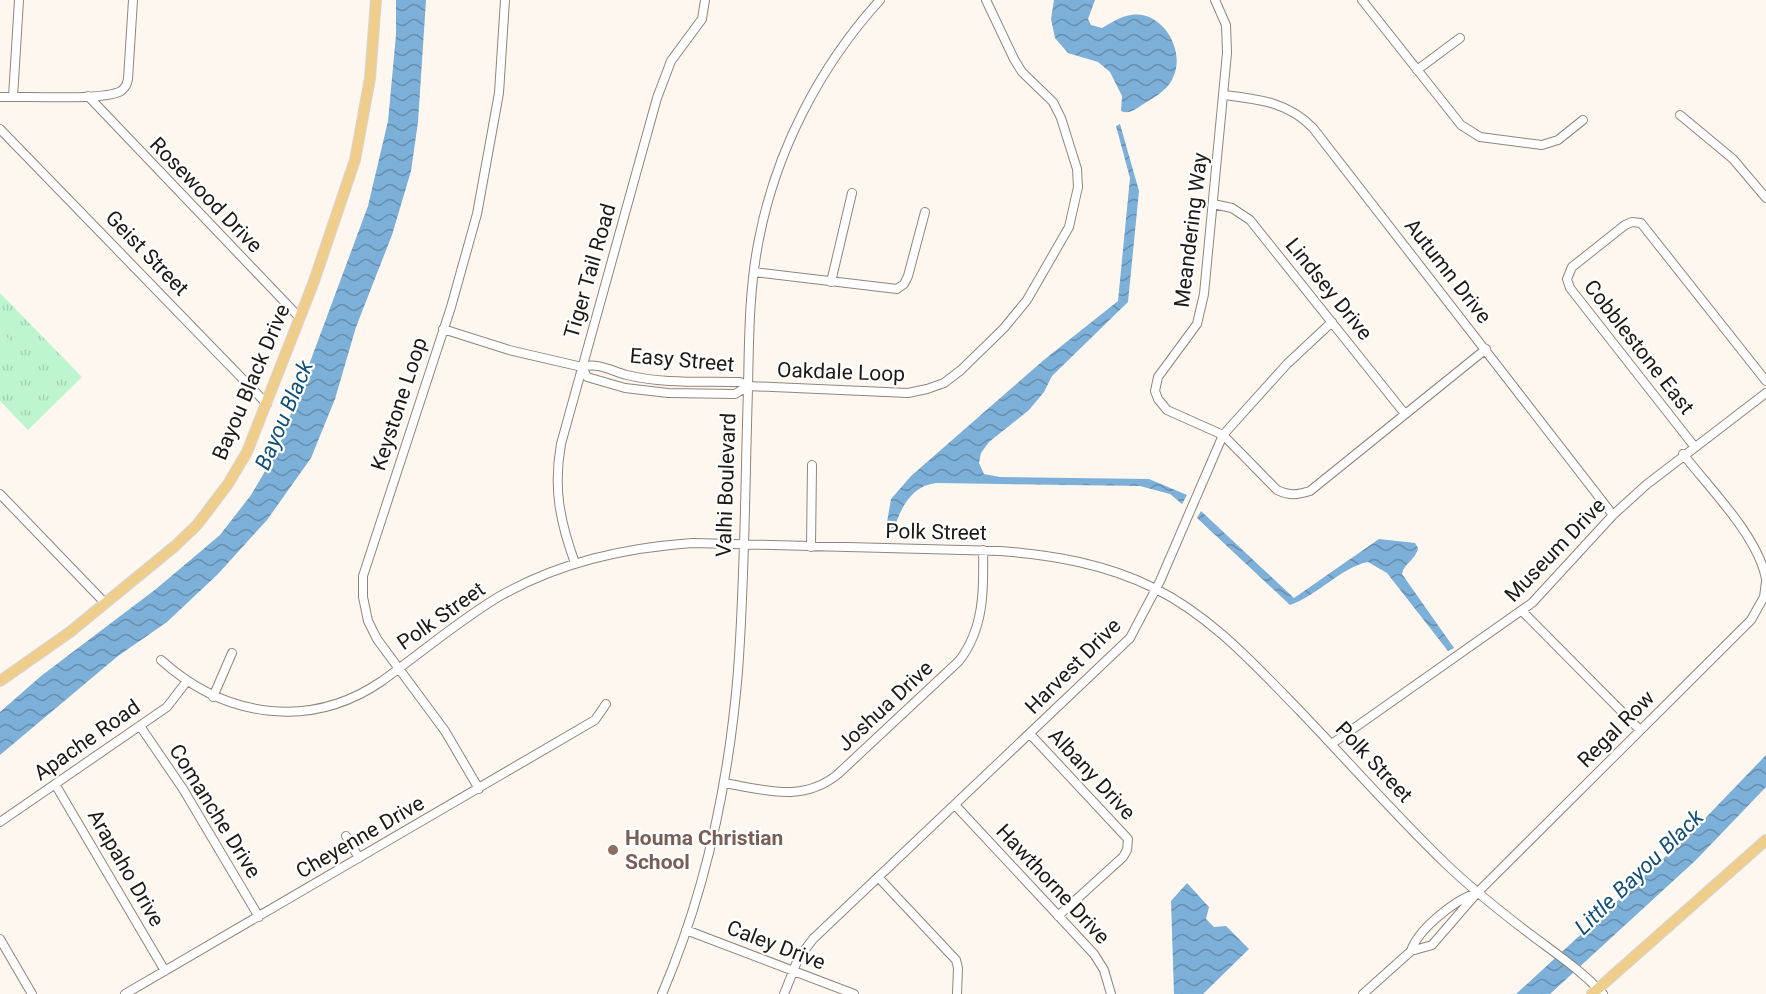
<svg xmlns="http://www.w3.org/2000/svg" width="1766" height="994" viewBox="0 0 1766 994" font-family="Roboto,sans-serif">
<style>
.grass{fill:url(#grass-tufts)}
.garden{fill:#bef5d1}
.water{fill:url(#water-waves)}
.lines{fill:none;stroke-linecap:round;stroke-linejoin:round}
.minor-casing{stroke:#90857b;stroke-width:10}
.major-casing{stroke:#d6d6d5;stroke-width:12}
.minor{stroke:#fff;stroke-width:8}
.major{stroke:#efcd8b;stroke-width:10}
.education-dot{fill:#8d6e63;stroke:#fff;stroke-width:2}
.labels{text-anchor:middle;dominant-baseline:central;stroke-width:4.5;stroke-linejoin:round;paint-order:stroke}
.street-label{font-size:21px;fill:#1d1915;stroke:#fff}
.education-label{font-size:21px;font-weight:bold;fill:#785e54;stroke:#fff;text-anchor:start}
.water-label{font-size:22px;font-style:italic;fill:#124f77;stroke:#fff}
</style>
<defs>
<pattern id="grass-tufts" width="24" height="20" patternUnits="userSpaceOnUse" patternTransform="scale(1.5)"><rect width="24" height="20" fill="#bef5d1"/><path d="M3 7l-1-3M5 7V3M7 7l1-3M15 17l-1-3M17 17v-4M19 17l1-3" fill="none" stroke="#a3d1b3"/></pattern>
<pattern id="water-waves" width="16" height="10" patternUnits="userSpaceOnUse" patternTransform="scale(1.5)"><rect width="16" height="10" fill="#7cb0d9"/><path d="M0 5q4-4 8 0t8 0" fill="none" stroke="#658eaf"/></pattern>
</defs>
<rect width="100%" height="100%" fill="#fef7f0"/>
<!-- grass -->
<path class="grass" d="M0 293 82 377 28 430 0 401Z"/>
<!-- garden -->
<path class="garden" d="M13 320 33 340 24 349 4 329Z
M2 332 21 352 12 361 0 349Z"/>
<!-- water -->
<path class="water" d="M396 0H426L418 122 411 171 392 235 356 327 335 399 311 458 267 520 218 574 167 622 118 656 0 755V712L41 676 156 589 220 535 251 495 277 451 368 206 388 121 396 35Z
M1054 0H1095L1088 19 1091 25 1102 28C1111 23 1121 16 1131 15 1161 10 1185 48 1174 75 1170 88 1157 96 1145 103 1137 108 1130 115 1121 111L1122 96 1110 72 1098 62 1068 53 1055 38 1051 19Z
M1120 124 1139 191 1128 302 1052 376 1044 392 1029 410 989 442 981 453 979 463 984 474 1000 477 1149 479 1187 495 1182 504 1170 494 1140 486 936 483C910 486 899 511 893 533L885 534 891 499 911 476 1045 359 1118 301 1130 178 1116 126Z
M1201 511 1294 598 1379 539 1415 543 1418 548C1416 560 1404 563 1402 574L1454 648 1448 651 1387 573 1368 562C1343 566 1317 596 1290 605L1197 518Z
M1766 755V787L1696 860 1550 994H1516L1690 834Z
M1187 883 1209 907 1206 919 1214 927 1226 926 1249 949 1203 994H1174L1171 901Z"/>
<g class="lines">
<!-- minor casing -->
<g class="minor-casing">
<path id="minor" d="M1215 0 1226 25 1227 53 1204 294 1197 324 1158 377 1155 391 1158 399 1167 410 1223 435 1277 490C1290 496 1297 495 1310 491L1486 349
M1362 0 1461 125 1480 137 1542 145 1558 140 1583 120
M1417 70 1460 38
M1224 95C1258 99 1288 102 1313 128L1613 515
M88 96 300 318
M0 97C24 96 105 101 121 91 126 87 127 84 128 79L133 0
M13 97 19 0
M1680 115 1733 159 1766 198
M0 129 267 404
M1213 204 1232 208 1250 220 1405 414
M754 272 897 289 904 284 908 276 925 212
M831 282 852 193
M443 329 509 350 582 367C598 362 611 371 627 375 663 384 703 381 740 382L748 386 908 393 927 389 944 383 961 370 1004 328 1027 300 1069 227 1078 187 1077 169 1061 118 1053 102 1022 72 1014 59 986 0
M582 367 587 377 625 388 668 393 735 394 748 386
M1694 446 1570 288 1567 279 1572 267 1625 225 1632 222 1641 223 1766 381
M1683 454C1710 489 1758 536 1766 579
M0 494 105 603
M811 547 812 465
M575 563C560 522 553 488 561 444L657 98 671 61 702 19 705 0
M1522 611 1640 730
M161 660C224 717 309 731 382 681 421 653 458 621 500 596 560 562 624 548 692 543L1000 551C1053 555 1106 564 1154 588 1211 616 1255 665 1299 710 1348 761 1395 815 1446 864 1472 889 1501 912 1530 934 1555 953 1581 970 1603 994
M213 697 232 653
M140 726 183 789 259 917
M1030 734 1128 839 1127 850 1123 857 1058 916
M1333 743 1532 603 1613 515 1646 485 1766 393
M724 783C765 790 803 803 838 774L959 661C984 629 984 590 983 550
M55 784 165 971
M479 789 445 731 377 639 368 621 363 597V576L451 307 477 214 499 93 505 0
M955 805 1094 954 1104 970 1111 994
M0 822 167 707 187 681
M346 836 359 858
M878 877 956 960 958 968 957 994
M686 930 854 994
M0 939 32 994
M1411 951 1432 945 1477 893 1751 620 1764 597 1766 582
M125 994 595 720 606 704
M662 994C706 891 729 782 738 671 745 578 745 483 748 389 749 339 749 288 759 239 776 151 820 66 880 0
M784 994 798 959 813 939 1130 638 1160 581 1223 435 1287 364 1332 322
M1363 994 1411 951C1418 929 1456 899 1477 893"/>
</g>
<!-- major casing -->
<g class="major-casing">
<path id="major" d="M0 681 70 632 175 546 197 525 228 484 247 452 313 284 355 160 370 78 376 0
M1592 994 1766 840"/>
</g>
<!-- minor -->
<use href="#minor" class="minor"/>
<!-- major -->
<use href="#major" class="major"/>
</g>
<!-- markers -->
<circle class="education-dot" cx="613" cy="850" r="6"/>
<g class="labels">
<!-- street labels -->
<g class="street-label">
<text transform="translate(206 195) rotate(46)">Rosewood Drive</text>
<text transform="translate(1191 230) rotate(-83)">Meandering Way</text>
<text transform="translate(147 253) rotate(46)">Geist Street</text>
<text transform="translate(590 271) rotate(-74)">Tiger Tail Road</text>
<text transform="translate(1448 271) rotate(52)">Autumn Drive</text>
<text transform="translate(1329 289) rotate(51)">Lindsey Drive</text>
<text transform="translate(1639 347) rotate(52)">Cobblestone East</text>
<text transform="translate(682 360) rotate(5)">Easy Street</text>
<text transform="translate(841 372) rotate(2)">Oakdale Loop</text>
<text transform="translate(251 382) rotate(-67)">Bayou Black Drive</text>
<text transform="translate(399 404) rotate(-72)">Keystone Loop</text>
<text transform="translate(726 485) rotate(-88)">Valhi Boulevard</text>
<text transform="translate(936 532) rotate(1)">Polk Street</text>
<text transform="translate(1555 550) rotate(-46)">Museum Drive</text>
<text transform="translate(441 616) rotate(-35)">Polk Street</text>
<text transform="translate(1073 666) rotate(-45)">Harvest Drive</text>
<text transform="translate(885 706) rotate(-43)">Joshua Drive</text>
<text transform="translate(1616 729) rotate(-45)">Regal Row</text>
<text transform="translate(87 740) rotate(-35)">Apache Road</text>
<text transform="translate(1374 762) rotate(47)">Polk Street</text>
<text transform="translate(1092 774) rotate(47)">Albany Drive</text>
<text transform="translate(215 811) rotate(58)">Comanche Drive</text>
<text transform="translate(360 837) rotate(-30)">Cheyenne Drive</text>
<text transform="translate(126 868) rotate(60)">Arapaho Drive</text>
<text transform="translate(1053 884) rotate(47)">Hawthorne Drive</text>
<text transform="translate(776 945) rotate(21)">Caley Drive</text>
</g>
<!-- education labels -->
<g class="education-label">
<text x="625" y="838">Houma Christian<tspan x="625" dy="24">School</tspan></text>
</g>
<!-- water labels -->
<g class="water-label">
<text transform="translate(284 415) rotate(-67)">Bayou Black</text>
<text transform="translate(1639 872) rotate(-44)">Little Bayou Black</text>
</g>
</g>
</svg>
